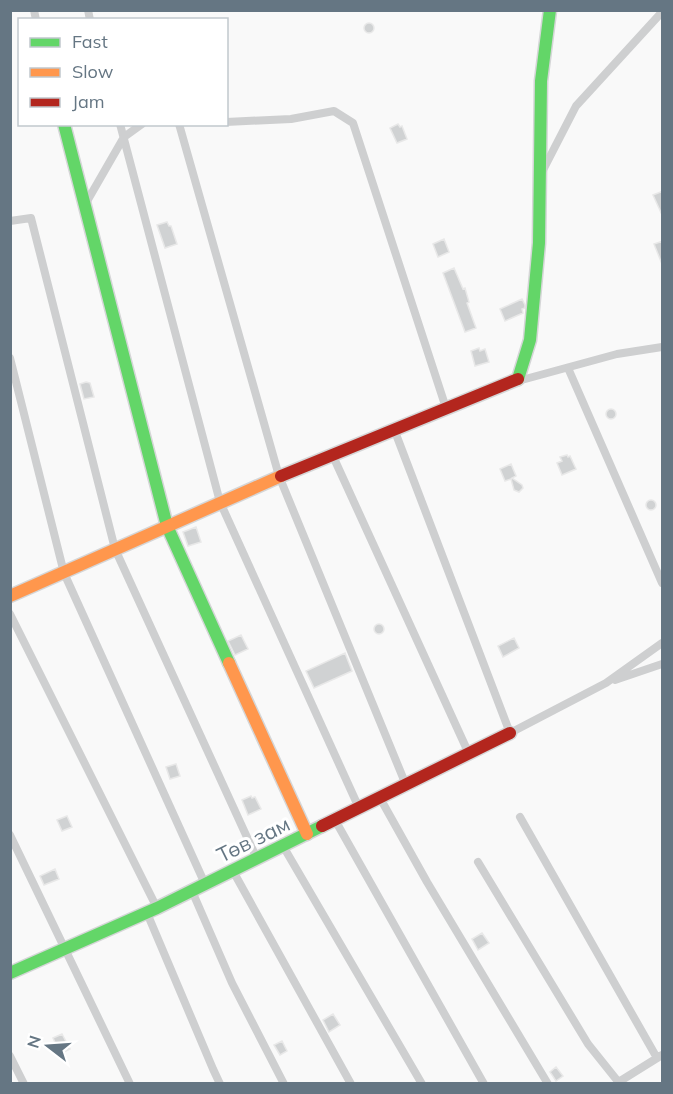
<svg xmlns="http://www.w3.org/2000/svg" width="673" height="1094" viewBox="0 0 673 1094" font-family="Mulish,sans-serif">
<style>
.building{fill:#d0d2d3;stroke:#e8e8e8;stroke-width:1.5}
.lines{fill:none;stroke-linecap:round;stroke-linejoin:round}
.fast-casing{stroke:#d5d6d7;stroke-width:15}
.slow-casing{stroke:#d5d6d7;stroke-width:15}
.jam-casing{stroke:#d5d6d7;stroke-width:15}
.street{stroke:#cecfd0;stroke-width:8}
.fast{stroke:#63d668;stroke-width:12}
.slow{stroke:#ff974d;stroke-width:12}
.jam{stroke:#b3261e;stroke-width:12}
.labels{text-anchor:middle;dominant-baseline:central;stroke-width:6;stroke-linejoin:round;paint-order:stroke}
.street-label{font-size:21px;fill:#657683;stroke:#fff}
</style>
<rect width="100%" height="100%" fill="#f9f9f9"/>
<!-- building -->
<path class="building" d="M364 28a5 5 0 1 1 10 0a5 5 0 1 1-10 0Z
M398 124 400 127 402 126 407 139 397 143 390 128Z
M663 191V217L653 195Z
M167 222 169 226H171L177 244 165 248 157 225Z
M444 239 449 252 438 257 433 244Z
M663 241V264H662L654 244Z
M454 268 463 289 465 288 469 302 467 303 476 328 465 332 443 273Z
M522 299 525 305V308L522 309 523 313 505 321 500 309Z
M479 348 480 351 485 349 489 362 475 366 471 351Z
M86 382 90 383 94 397 84 399 80 384Z
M606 414a5 5 0 1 1 10 0a5 5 0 1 1-10 0Z
M567 455 568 457 570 456 576 469 562 475 557 463 562 461 560 457Z
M511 464 516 476 512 478 522 485 523 488 519 492 514 490 511 479 505 481 500 469Z
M646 505a5 5 0 1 1 10 0a5 5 0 1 1-10 0Z
M196 527 201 542 188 546 183 532Z
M374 629a5 5 0 1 1 10 0a5 5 0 1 1-10 0Z
M241 635 248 649 235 655 228 641Z
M514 638 519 648 503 657 498 646Z
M345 653 352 671 314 688 306 671Z
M176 764 180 776 170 779 166 767Z
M251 796 252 798 255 797 261 809 248 815 242 800Z
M67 816 72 827 62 831 57 820Z
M55 869 59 879 44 885 40 876Z
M482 933 489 943 478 950 472 939Z
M333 1014 340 1025 329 1032 323 1020Z
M62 1034 70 1049 60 1054 53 1038Z
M282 1041 287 1051 280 1055 274 1045Z
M556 1067 563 1076 556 1081 550 1072Z"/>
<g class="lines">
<!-- fast casing -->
<g class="fast-casing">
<path id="fast" d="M64 124 167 526 229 663
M518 379 530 340 539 243 541 81 550 10
M10 973 157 908 322 826"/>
</g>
<!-- slow casing -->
<g class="slow-casing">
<path id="slow" d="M10 596 281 476
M229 663 307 834"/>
</g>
<!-- jam casing -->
<g class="jam-casing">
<path id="jam" d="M281 476 518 379
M322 826 510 733"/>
</g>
<!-- street -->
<path class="street" d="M34 10 36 20
M88 10 90 20
M226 122 291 119 334 111 353 123 446 408
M120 124 220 502 359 808
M179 124 279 476 406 785
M541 174 576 106 662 12
M86 203 124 137 142 124
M10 221 31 218 115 549 257 859
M10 358 64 573 205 884
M568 368 662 583
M518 381 617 354 662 347
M394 429 510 733 606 683 662 643
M332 454 469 754
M10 614 157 908
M615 680 662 664
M380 798 427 882 548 1084
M520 817 657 1058
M335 820 484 1084
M10 835 130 1084
M283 846 422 1084
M478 862 588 1044 620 1084
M233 871 351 1084
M192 891 232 983 284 1084
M147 913 213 1069 220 1084
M10 1056 24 1084
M617 1083 662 1055"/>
<!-- fast -->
<use href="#fast" class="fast"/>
<!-- slow -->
<use href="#slow" class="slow"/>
<!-- jam -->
<use href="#jam" class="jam"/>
</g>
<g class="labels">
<!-- street labels -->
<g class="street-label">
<text transform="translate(253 839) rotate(-26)">Төв зам</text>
</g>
</g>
<!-- border -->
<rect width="673" height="1094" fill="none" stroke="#657683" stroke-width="24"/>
<!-- legend -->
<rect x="18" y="18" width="210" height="108" fill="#ffffff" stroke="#c1c8cd" stroke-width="1.5"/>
<rect x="30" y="38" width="30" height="9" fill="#63d668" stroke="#c1c8cd" stroke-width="1.5"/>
<text x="72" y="48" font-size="18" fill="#657683">Fast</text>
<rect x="30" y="68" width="30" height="9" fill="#ff974d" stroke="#c1c8cd" stroke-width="1.5"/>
<text x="72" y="78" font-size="18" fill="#657683">Slow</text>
<rect x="30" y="98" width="30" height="9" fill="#b3261e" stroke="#c1c8cd" stroke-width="1.5"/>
<text x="72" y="108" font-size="18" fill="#657683">Jam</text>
<!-- north arrow -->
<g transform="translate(48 1046) rotate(287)" stroke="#ffffff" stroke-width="4.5" paint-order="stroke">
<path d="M0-4.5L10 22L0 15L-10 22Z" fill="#657683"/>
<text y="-9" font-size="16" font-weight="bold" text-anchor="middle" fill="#657683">N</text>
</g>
</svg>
